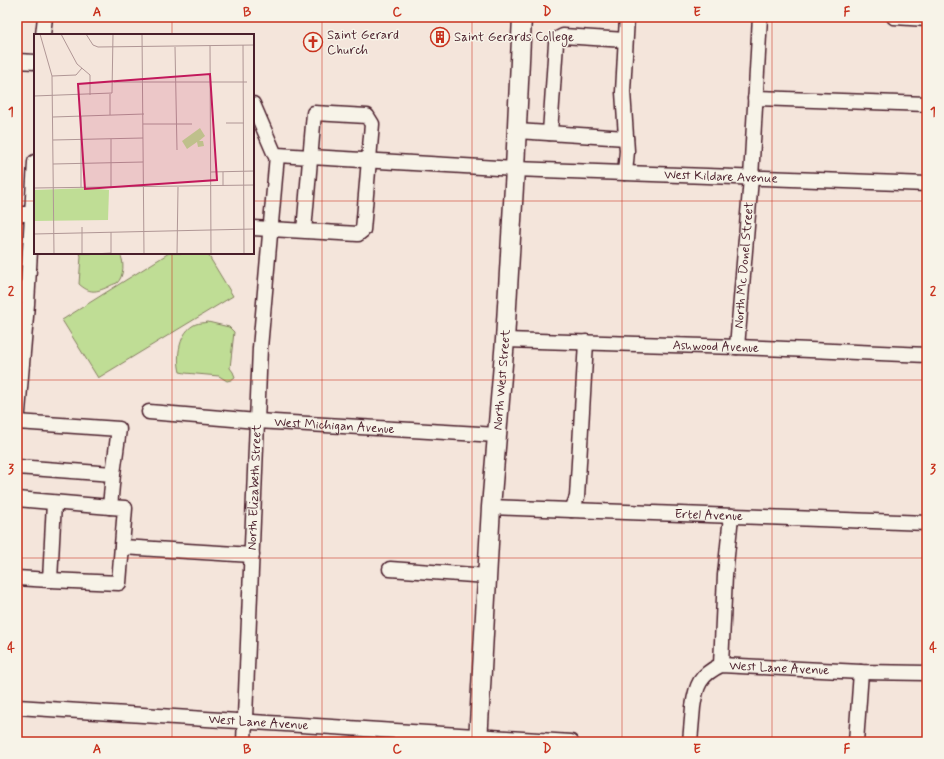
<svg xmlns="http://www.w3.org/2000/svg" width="944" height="759" viewBox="0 0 944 759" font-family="Mynerve,sans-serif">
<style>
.pitch{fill:#bfdd95;stroke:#847e60}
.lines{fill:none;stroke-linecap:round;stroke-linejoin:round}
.minor-casing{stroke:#4a1f2b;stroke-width:17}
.major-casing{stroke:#4a1f2b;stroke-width:21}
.minor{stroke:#f7f3e8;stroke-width:14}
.major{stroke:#f7f3e8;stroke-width:18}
.grid{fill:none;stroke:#c8321e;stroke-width:1;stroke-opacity:0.55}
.labels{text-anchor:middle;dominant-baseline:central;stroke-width:3;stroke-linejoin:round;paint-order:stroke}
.poi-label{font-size:13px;fill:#4a1f2b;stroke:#f7f3e8;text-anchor:start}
.street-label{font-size:13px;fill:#4a1f2b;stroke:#f7f3e8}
.inset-road{fill:none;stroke:#b09695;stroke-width:1}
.view{fill:#c2185b;fill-opacity:0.15;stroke:#c2185b;stroke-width:2}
.inset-edge{fill:none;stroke:#4a1f2b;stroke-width:2}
.neatline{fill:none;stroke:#c8321e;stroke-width:1.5}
.grid-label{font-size:13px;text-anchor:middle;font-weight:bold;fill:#c8321e}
</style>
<rect width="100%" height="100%" fill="#f4e5db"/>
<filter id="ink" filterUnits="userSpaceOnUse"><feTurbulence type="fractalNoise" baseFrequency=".025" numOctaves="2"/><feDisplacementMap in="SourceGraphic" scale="8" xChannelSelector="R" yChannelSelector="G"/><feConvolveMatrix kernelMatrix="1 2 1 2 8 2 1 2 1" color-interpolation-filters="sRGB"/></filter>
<g filter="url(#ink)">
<!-- pitch -->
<path class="pitch" d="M80 253H119C125 260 124 277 117 283 114 284 111 285 108 287 96 292 90 294 79 284L81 256Z
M169 253H207L233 296 98 378 62 320Z
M208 322 229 327 234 332 230 368 233 372 235 377 231 380 227 381 219 376 185 373 180 372C176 357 179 331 196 324 199 323 204 323 208 322Z"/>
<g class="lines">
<!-- minor casing -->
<g class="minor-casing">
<g id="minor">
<path d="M894 17 927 19"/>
<path d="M43 35 45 17"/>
<path d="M17 61 35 62"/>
<path d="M755 98 927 104"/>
<path id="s1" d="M253 104 275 155H277L515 169 927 184"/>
<path d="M517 131 626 138"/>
<path d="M550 133 556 43 559 38 563 36 625 40"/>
<path d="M625 173 627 151 623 92 627 17"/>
<path d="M17 214H35"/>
<path d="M253 228 358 234 363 230 372 124 367 116 314 113 304 231"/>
<path id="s2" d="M505 340 737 347 927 355"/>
<path id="s3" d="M737 347 751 178 760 17"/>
<path id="s4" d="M149 412 257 421 497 435"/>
<path d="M17 424 27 304 35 162"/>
<path d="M17 467 113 474"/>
<path d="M17 499 110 507 113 474 119 429 17 422"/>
<path id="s5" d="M491 507 927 523"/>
<path d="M572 510 577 497 586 342"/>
<path d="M122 547 252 555"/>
<path d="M390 569 487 576"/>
<path d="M17 578 50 580 54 503"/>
<path d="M50 580 119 583 125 508 110 507"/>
<path d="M721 665 725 575 731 516"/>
<path id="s6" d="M17 707 571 742"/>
<path id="s7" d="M244 742 260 348 277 155"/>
<path id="s8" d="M690 742C691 730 692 719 693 707 696 685 700 675 721 665L861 672 927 673"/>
<path d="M856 742 861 672"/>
</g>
</g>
<!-- major casing -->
<g class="major-casing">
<g id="major">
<path id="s9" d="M478 742 491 507 505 340 515 169 522 17"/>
</g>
</g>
<!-- minor -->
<use href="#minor" class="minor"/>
<!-- major -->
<use href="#major" class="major"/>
</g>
</g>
<!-- grid -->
<path class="grid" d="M172 17V35M322 17V742M472 17V742M622 17V742M772 17V742M17 201H35M253 201H927M172 253V742M17 380H927M17 558H927"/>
<!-- icons -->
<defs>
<g id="building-ring" transform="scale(1)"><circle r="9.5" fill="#f7f3e8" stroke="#c8321e" stroke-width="1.5"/><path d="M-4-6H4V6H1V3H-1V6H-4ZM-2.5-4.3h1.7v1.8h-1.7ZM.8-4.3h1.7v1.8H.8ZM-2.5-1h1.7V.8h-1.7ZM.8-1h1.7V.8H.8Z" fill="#c8321e"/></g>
<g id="church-ring" transform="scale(1)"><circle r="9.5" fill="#f7f3e8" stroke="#c8321e" stroke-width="1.5"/><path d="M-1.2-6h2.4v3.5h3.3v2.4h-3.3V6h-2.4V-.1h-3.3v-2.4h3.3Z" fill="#c8321e"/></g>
</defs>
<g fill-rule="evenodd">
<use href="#building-ring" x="440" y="37"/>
<use href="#church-ring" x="313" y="42"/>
</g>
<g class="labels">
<!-- poi labels -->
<g class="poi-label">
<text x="327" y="35">Saint Gerard<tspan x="327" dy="15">Church</tspan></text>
<text x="454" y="37">Saint Gerards College</text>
</g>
<!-- street labels -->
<g class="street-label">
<text stroke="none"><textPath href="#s1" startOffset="502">West Kildare Avenue</textPath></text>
<text stroke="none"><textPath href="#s3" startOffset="82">North Mc Donel Street</textPath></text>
<text stroke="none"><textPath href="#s2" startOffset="211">Ashwood Avenue</textPath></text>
<text stroke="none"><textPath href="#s9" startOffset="363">North West Street</textPath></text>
<text stroke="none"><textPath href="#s4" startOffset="186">West Michigan Avenue</textPath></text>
<text stroke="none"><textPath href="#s7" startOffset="255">North Elizabeth Street</textPath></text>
<text stroke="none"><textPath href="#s5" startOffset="218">Ertel Avenue</textPath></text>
<text stroke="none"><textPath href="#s8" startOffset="147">West Lane Avenue</textPath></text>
<text stroke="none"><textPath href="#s6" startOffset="242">West Lane Avenue</textPath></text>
</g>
</g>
<!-- overview -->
<g transform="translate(34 34)">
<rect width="220" height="220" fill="#f4e5db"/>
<path d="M55 154 75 156 74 186 0 187V156Z" fill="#bfdd95"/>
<path d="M166 94 171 102 165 107H169L170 112 164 113 163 108 153 115 148 107Z" fill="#bfdd95"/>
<path class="inset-road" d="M6 0 18 42 20 220M27 0 43 30 56 41V61M52 0 59 11 64 13 220 11M108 0 110 220M209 11 210 220M176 12 177 220M141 13 143 116M18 42 42 41 48 34M80 48H213M76 60V81M0 62 78 59 79 0M47 82V153M19 83 110 80M192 89H210M109 90H158M77 105V153M19 106 109 104M19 130 109 128M177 138 220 137M189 152V138M0 154 220 151M77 198V220M0 200 220 195M48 220V193M59 220 77 219M143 220 144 153"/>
<path class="view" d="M176 40 183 146 51 155 44 50Z"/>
<rect width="220" height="220" class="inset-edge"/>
</g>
<!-- margin -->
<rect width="944" height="759" fill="none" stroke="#f7f3e8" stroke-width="44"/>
<rect x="22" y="22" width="900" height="715" class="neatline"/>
<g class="grid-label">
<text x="97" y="16">A</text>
<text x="247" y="16">B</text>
<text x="397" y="16">C</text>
<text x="547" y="16">D</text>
<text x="697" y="16">E</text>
<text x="847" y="16">F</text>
<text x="11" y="116">1</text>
<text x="933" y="116">1</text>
<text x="11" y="295">2</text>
<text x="933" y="295">2</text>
<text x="11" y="473">3</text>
<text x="933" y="473">3</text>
<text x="11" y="652">4</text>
<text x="933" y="652">4</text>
<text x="97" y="753">A</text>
<text x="247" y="753">B</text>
<text x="397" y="753">C</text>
<text x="547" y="753">D</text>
<text x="697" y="753">E</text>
<text x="847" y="753">F</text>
</g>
</svg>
